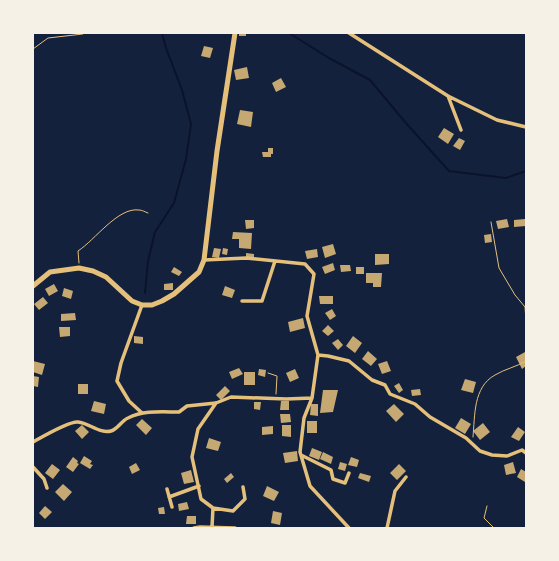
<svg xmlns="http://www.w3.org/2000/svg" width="559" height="561" viewBox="0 0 559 561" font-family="Rubik,sans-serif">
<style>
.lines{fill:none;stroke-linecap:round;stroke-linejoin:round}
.stream{stroke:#0b132b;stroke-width:2}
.building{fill:#c6a872}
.path{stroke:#e5c07b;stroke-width:1}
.minor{stroke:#e5c07b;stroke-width:3.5}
.secondary{stroke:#e5c07b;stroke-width:5}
</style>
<rect width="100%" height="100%" fill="#14213d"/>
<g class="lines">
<!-- stream -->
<path class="stream" d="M289 33 329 58 370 80 405 122 449 171 506 178 526 171
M145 293 148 261 155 232 174 203 186 159 191 124 182 90 166 48 162 33"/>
</g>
<!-- building -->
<path class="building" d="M239 33H246V36H239Z
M204 46 213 48 210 58 201 56Z
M247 67 249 78 236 80 234 70Z
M281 78 286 87 276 92 272 83Z
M240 110 253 112 251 127 237 124Z
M444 128 454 134 448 144 438 137Z
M459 138 465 141 460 150 453 146Z
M268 148H273V154H271V157H263L262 152H268Z
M507 219 509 227 498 229 496 221Z
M525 219 526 226 514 227V220Z
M245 220H254V228L246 229Z
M233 232 252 233 251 249 239 248V239H232Z
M491 234 492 242 485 243 484 235Z
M333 244 336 254 325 258 322 247Z
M214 248 221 249 219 258 212 257Z
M223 248 228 249 227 255 222 254Z
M317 249 318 257 307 259 305 251Z
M246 253 254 254V259L246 258Z
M375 254H389V264L375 265Z
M333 263 335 270 325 274 322 267Z
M340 265H350L351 271 341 272Z
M174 267 182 272 179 276 171 272Z
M356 267H364V274H356Z
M366 273H382L381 287H373V283H366Z
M173 283V290H164V284Z
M54 284 58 291 49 296 45 289Z
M225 286 235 290 232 298 222 295Z
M64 288 73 291 71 299 62 296Z
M319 296H333V304H320Z
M43 297 48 303 39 310 34 304Z
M332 309 336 316 330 320 325 313Z
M75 313 76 320 61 321V314Z
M303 318 305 328 290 332 288 322Z
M328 325 334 331 328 336 322 331Z
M59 327H70V336L60 337Z
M134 336 143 337V344L134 343Z
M353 336 362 343 355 353 346 346Z
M338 339 343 345 338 350 332 343Z
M368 351 377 359 371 366 362 359Z
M525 352 526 366 522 369 516 357Z
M33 361 45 364 42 375 33 372Z
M387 361 391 371 382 374 378 364Z
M239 368 243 374 232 379 229 372Z
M259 369 266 370 265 377 258 375Z
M295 369 299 378 290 382 286 373Z
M244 372H255V385H244Z
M33 376 39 377 38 387 33 386Z
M465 379 476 382 473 393 461 390Z
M399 383 403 390 399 393 394 386Z
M78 384H88V394H78Z
M225 386 230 391 221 400 216 395Z
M420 389 421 395 412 396 411 390Z
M323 390H338L333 412 320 413Z
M94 401 106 404 104 414 91 411Z
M281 401H289V410H280Z
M254 402H261L260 410 254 409Z
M311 404H318V416L310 415Z
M394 404 404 414 396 422 386 411Z
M280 414H290L291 422 281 423Z
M461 418 471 424 465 434 455 428Z
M142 419 152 428 146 435 136 425Z
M307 421H317V433H307Z
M483 423 490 432 480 440 473 431Z
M82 425 89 432 82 439 75 431Z
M282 425H291V437L282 436Z
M273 426V434L262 435V427Z
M518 427 525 432 519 441 511 437Z
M209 438 221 442 218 451 206 448Z
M312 448 322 452 319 460 309 456Z
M297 451 298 461 285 463 283 453Z
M323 452 333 457 331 464 320 459Z
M84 456 92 461 90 464 93 465 90 469 80 463Z
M73 457 78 461 77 463 79 464 73 472 66 467Z
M351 457 359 460 357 467 348 465Z
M340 462 347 464 345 471 338 469Z
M513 462 516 473 506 475 504 465Z
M136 463 140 470 132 474 129 467Z
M52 464 60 470 53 479 45 473Z
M399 464 406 471 397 480 390 473Z
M521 469 526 472 525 482 517 477Z
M191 470 194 482 184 484 181 473Z
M231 473 234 477 227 483 224 479Z
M360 473 371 476 369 482 358 478Z
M63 484 72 492 64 501 55 492Z
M267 486 279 492 274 501 263 496Z
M187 502 189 509 179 511 178 504Z
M45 506 52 512 45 519 39 513Z
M164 507 165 514H159L158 508Z
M273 511 282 513 280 525 271 523Z
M187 516H196V524H186Z"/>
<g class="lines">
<!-- path -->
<path class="path" d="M33 49 48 38 83 34 84 33
M491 222 499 268 515 295 525 307 526 320
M79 263 78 251C95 240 118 207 139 210 142 210 145 212 148 213
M268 373 277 376 276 394
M473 437C475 416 473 387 495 375 505 369 516 367 526 361
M487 506 484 518 494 528"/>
<!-- minor -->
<path class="minor" d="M349 33 448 96 497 120 526 127
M448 96 461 130
M204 260 246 258 305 264 314 274 307 316 318 355 312 398 304 418 300 452 310 486 349 528
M242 301H262L275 261
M318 355 328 356 349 361 372 380 385 385 390 394 415 404 430 417 466 438 480 451 492 455 507 456 522 450 526 453
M142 413 129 401 117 381 121 363 142 305
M33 442C42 437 69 421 78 422 89 423 100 434 111 431 118 429 121 421 128 418 144 410 162 412 179 412L187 406 216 403 231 397 286 399 312 398
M301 455 331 470 333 479 345 483 349 473
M33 467 44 479 47 488
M167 489 172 507
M169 497 199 486
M213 508 233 511 245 499 243 487
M212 527 213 508 201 499 192 457 198 429 216 403
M194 528 200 527 235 528
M387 528 395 491 406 477"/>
<!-- secondary -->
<path class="secondary" d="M33 286 50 272 79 268 93 271 106 277 132 301 142 305H152L162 301 174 294 199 272 204 260 217 151 235 33"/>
</g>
<!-- border -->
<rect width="559" height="561" fill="none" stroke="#f6f1e7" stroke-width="68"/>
</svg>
